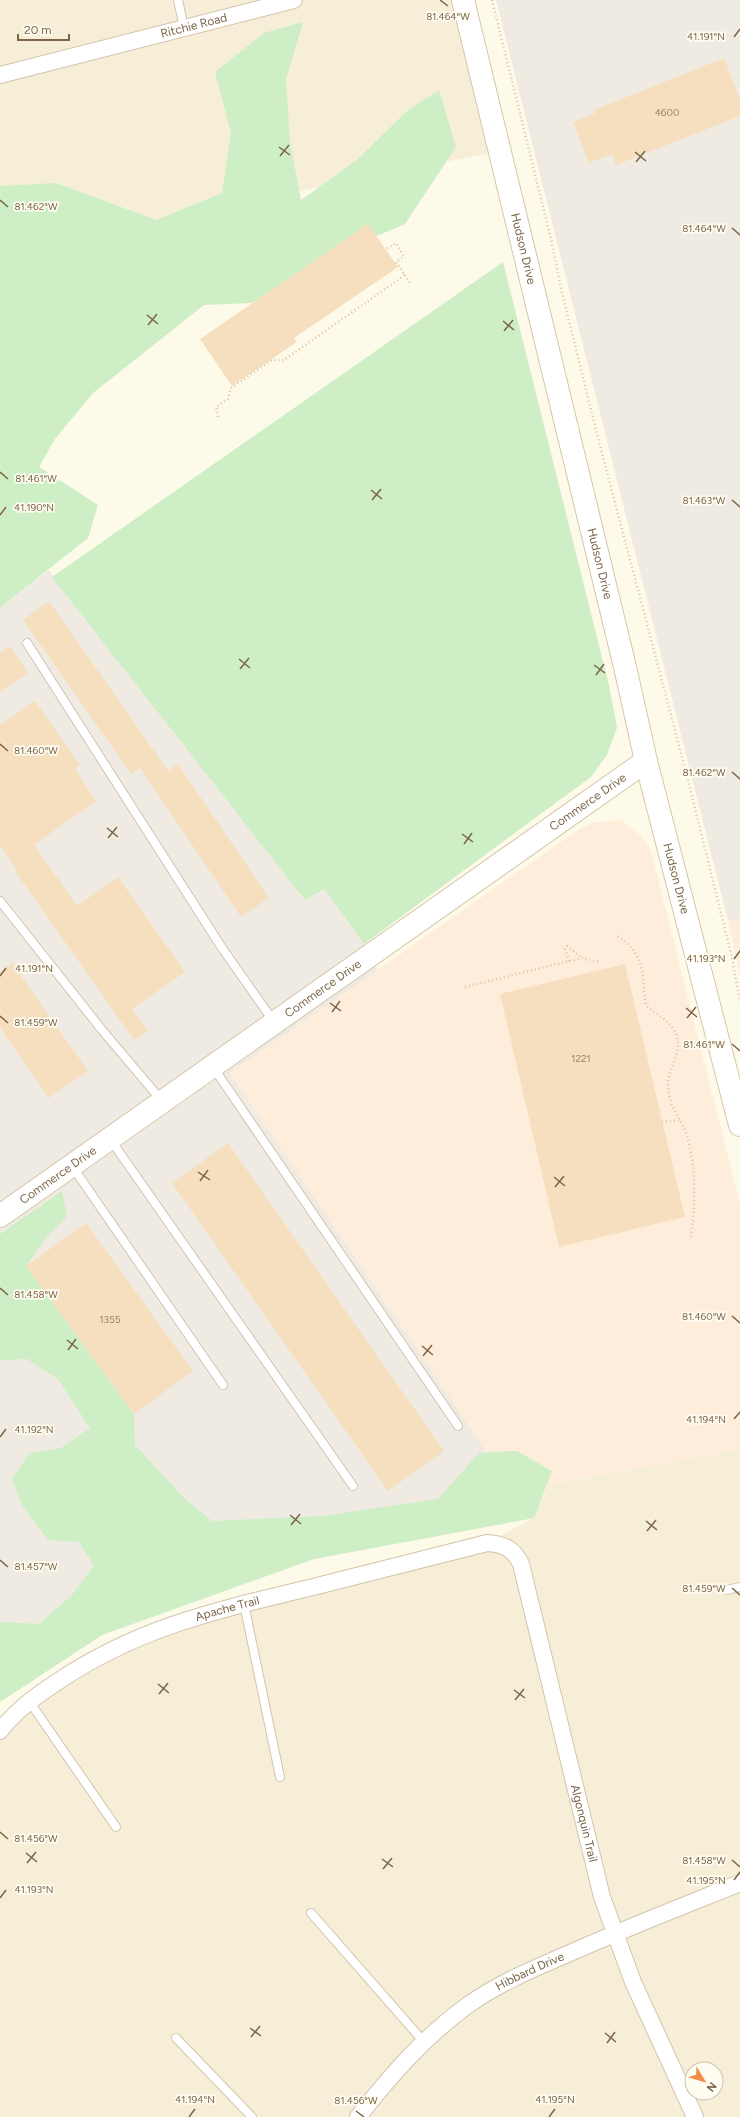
<svg xmlns="http://www.w3.org/2000/svg" width="740" height="2117" viewBox="0 0 740 2117" font-family="Figtree,sans-serif">
<style>
.residential{fill:#f7eed7;fill-rule:evenodd}
.commercial{fill:#ffeddc}
.industrial{fill:#efebe2}
.green{fill:#ceeec5}
.building{fill:#f6dfbe}
.lines{fill:none;stroke-linecap:round;stroke-linejoin:round}
.lane-casing{stroke:#d3c4ad;stroke-width:10}
.street-casing{stroke:#d3c4ad;stroke-width:18}
.secondary-casing{stroke:#d6c6aa;stroke-width:24}
.path{stroke:#dcc3a0;stroke-width:2.5;stroke-dasharray:1 3;stroke-linecap:butt}
.lane{stroke:#fff;stroke-width:8}
.street{stroke:#fff;stroke-width:16}
.secondary{stroke:#fff;stroke-width:22}
.ticks{fill:none;stroke:#7c6549;stroke-width:1.5}
.labels{text-anchor:middle;dominant-baseline:central;stroke-width:3.5;stroke-linejoin:round;paint-order:stroke}
.number-label{font-size:10px;fill:#9a8466}
.street-label{font-size:12px;fill:#7c6549;stroke:#fffcf1}
.ticks-label{font-size:10px;text-anchor:middle;fill:#7c6549;stroke:#fffcf1;stroke-width:3.5;stroke-linejoin:round;paint-order:stroke}
</style>
<rect width="100%" height="100%" fill="#fefae9"/>
<!-- residential -->
<path class="residential" d="M0 0H463L500 151 0 251Z
M740 1449V2117H0V1723L115 1648 482 1545 534 1518 547 1485ZM692 2069H716V2093H692Z"/>
<!-- commercial -->
<path class="commercial" d="M621 820 641 836 651 850 740 1205V1449L547 1485 552 1471 517 1451 487 1452 230 1073 582 827 595 822Z
M740 918V976L728 921Z"/>
<!-- industrial -->
<path class="industrial" d="M496 0H740V918L728 921Z
M49 570 305 900 324 889 364 944 378 970 230 1073 487 1452 517 1451 552 1471 534 1518 314 1559 102 1635 0 1702V608Z"/>
<!-- green -->
<path class="green" d="M303 22 286 79 290 142 301 200 357 160 407 111 439 90 456 147 405 224 311 264 252 303 204 305 93 393 55 439 39 467 98 505 88 538 0 608V186L56 183 156 220 222 193 231 133 215 72 264 33Z
M503 262 609 685 617 728 607 755 591 777 364 944 324 889 305 900 52 577Z
M62 1191 67 1216 45 1239 26 1266 134 1414 135 1445 184 1498 212 1521 322 1516 438 1499 479 1453 517 1451 552 1471 534 1518 314 1559 102 1635 0 1702V1622L39 1624 71 1596 94 1566 79 1542 48 1540 22 1505 12 1479 30 1453 61 1448 90 1428 58 1379 27 1359 0 1360V1234Z"/>
<!-- building -->
<path class="building" d="M724 58 740 100V116L616 165 612 154 589 163 573 122 595 113 594 110Z
M368 224 398 267 294 338 297 342 232 386 200 339Z
M49 601 168 771 178 764 269 898 241 917 140 768 131 774 23 620Z
M10 646 28 673 0 692V653Z
M35 701 80 765 75 769 96 801 34 845 77 906 118 877 185 972 132 1009 148 1031 134 1040 15 871 17 870 0 845V725Z
M12 963 88 1071 49 1098 0 1028V972Z
M625 964 685 1217 559 1247 500 994Z
M228 1143 444 1451 388 1491 172 1183Z
M86 1223 193 1371 134 1414 26 1266Z"/>
<g class="lines">
<!-- lane casing -->
<g class="lane-casing">
<path id="lane" d="M178 0 184 28
M27 643 222 948 274 1022
M0 901 102 1030 162 1101
M213 1067 458 1426
M110 1139 353 1486
M72 1166 223 1385
M727 1590 740 1587
M244 1604 280 1777
M29 1701 116 1827
M311 1913 424 2042
M176 2038 252 2117"/>
</g>
<!-- street casing -->
<g class="street-casing">
<g id="street">
<path id="s1" d="M0 75 294 0"/>
<path id="s2" d="M0 1731C16 1710 36 1696 57 1682 140 1626 222 1609 317 1586 374 1572 430 1557 487 1543 504 1544 514 1549 521 1564L602 1897 633 1982 695 2117"/>
<path id="s3" d="M358 2117C391 2075 424 2037 468 2005 499 1983 535 1968 570 1953 626 1928 683 1906 740 1883"/>
</g>
</g>
<!-- secondary casing -->
<g class="secondary-casing">
<g id="secondary">
<path id="s4" d="M463 0 625 667 646 761 740 1125"/>
<path id="s5" d="M0 1216 646 761"/>
</g>
</g>
<!-- path -->
<path class="path" d="M492 0 551 239 562 293 598 438 688 780 732 958 740 1002
M405 275 410 283
M218 417 216 407 228 399 231 388 272 360H284L405 275 396 262 404 256 396 243 386 249
M618 936C649 959 640 973 646 1005 655 1014 670 1021 675 1032 685 1054 666 1068 668 1088 670 1108 681 1118 687 1136 696 1164 696 1210 690 1239
M569 961 565 949 567 946 581 957
M465 987 582 958 600 962
M662 1122 679 1120"/>
<!-- lane -->
<use href="#lane" class="lane"/>
<!-- street -->
<use href="#street" class="street"/>
<!-- secondary -->
<use href="#secondary" class="secondary"/>
</g>
<!-- ticks -->
<path class="ticks" d="M440 0 448 6M734 37 740 29M279 147 290 155M635 152 646 161M280 156 289 145M636 162 645 151M0 200 8 207M732 228 740 235M147 315 158 324M503 321 514 330M148 325 157 314M504 331 513 320M0 472 8 479M371 490 382 499M372 500 381 489M732 500 740 507M0 515 6 507M239 659 250 668M594 665 605 673M240 669 249 658M596 675 604 664M0 744 8 751M732 772 740 779M107 828 118 837M462 834 473 842M108 838 117 827M464 844 472 833M734 959 740 951M0 976 6 968M330 1003 341 1011M686 1008 697 1017M332 1012 340 1001M0 1016 8 1023M687 1018 696 1007M732 1044 740 1051M198 1172 210 1180M554 1177 565 1186M200 1181 208 1170M555 1187 564 1176M0 1288 8 1295M732 1316 740 1323M67 1340 78 1349M422 1346 433 1355M68 1350 76 1339M423 1356 432 1345M734 1419 740 1412M0 1437 6 1429M290 1515 301 1524M646 1521 657 1530M291 1525 300 1514M647 1531 656 1520M0 1560 8 1567M732 1588 740 1595M158 1684 169 1693M514 1690 525 1698M159 1694 168 1683M515 1700 524 1689M0 1832 8 1839M26 1853 37 1862M382 1859 393 1867M732 1860 740 1867M27 1863 36 1852M383 1869 392 1858M734 1880 740 1872M0 1898 6 1890M250 2028 261 2036M605 2033 616 2042M251 2037 260 2026M607 2043 615 2032M356 2111 364 2117M189 2117 195 2109M549 2117 555 2109"/>
<g class="labels">
<!-- number labels -->
<g class="number-label">
<text x="667" y="112">4600</text>
<text x="581" y="1058">1221</text>
<text x="110" y="1319">1355</text>
</g>
<!-- street labels -->
<g class="street-label">
<text stroke="none"><textPath href="#s1" startOffset="200">Ritchie Road</textPath></text>
<text stroke="none"><textPath href="#s4" startOffset="256">Hudson Drive</textPath></text>
<text stroke="none"><textPath href="#s4" startOffset="580">Hudson Drive</textPath></text>
<text stroke="none"><textPath href="#s5" startOffset="719">Commerce Drive</textPath></text>
<text stroke="none"><textPath href="#s4" startOffset="904">Hudson Drive</textPath></text>
<text stroke="none"><textPath href="#s5" startOffset="395">Commerce Drive</textPath></text>
<text stroke="none"><textPath href="#s5" startOffset="71">Commerce Drive</textPath></text>
<text stroke="none"><textPath href="#s2" startOffset="262">Apache Trail</textPath></text>
<text stroke="none"><textPath href="#s2" startOffset="839">Algonquin Trail</textPath></text>
<text stroke="none"><textPath href="#s3" startOffset="228">Hibbard Drive</textPath></text>
</g>
</g>
<g class="ticks-label">
<text x="448" y="20">81.464°W</text>
<text x="706" y="40">41.191°N</text>
<text x="36" y="210">81.462°W</text>
<text x="704" y="232">81.464°W</text>
<text x="36" y="482">81.461°W</text>
<text x="704" y="504">81.463°W</text>
<text x="34" y="511">41.190°N</text>
<text x="36" y="754">81.460°W</text>
<text x="704" y="776">81.462°W</text>
<text x="706" y="962">41.193°N</text>
<text x="34" y="972">41.191°N</text>
<text x="36" y="1026">81.459°W</text>
<text x="704" y="1048">81.461°W</text>
<text x="36" y="1298">81.458°W</text>
<text x="704" y="1320">81.460°W</text>
<text x="706" y="1423">41.194°N</text>
<text x="34" y="1433">41.192°N</text>
<text x="36" y="1570">81.457°W</text>
<text x="704" y="1592">81.459°W</text>
<text x="36" y="1842">81.456°W</text>
<text x="704" y="1864">81.458°W</text>
<text x="706" y="1884">41.195°N</text>
<text x="34" y="1893">41.193°N</text>
<text x="195" y="2103">41.194°N</text>
<text x="555" y="2103">41.195°N</text>
<text x="356" y="2104">81.456°W</text>
</g>
<!-- north arrow -->
<g transform="translate(704 2081) rotate(128)"><circle r="19" fill="#fffcf1" stroke="#cbc0ae"/>
<path d="M0-3L7 15L0 10L-7 15Z" fill="#f18b45"/>
<text y="-6" font-size="11" font-weight="bold" text-anchor="middle" fill="#7c6549">N</text>
</g>
<!-- scale -->
<path d="M18 34v6h51v-6" fill="none" stroke="#7c6549" stroke-width="2"/>
<text x="24" y="34" font-size="12" fill="#7c6549" stroke="#fffcf1" stroke-width="3" paint-order="stroke">20 m</text>
</svg>
